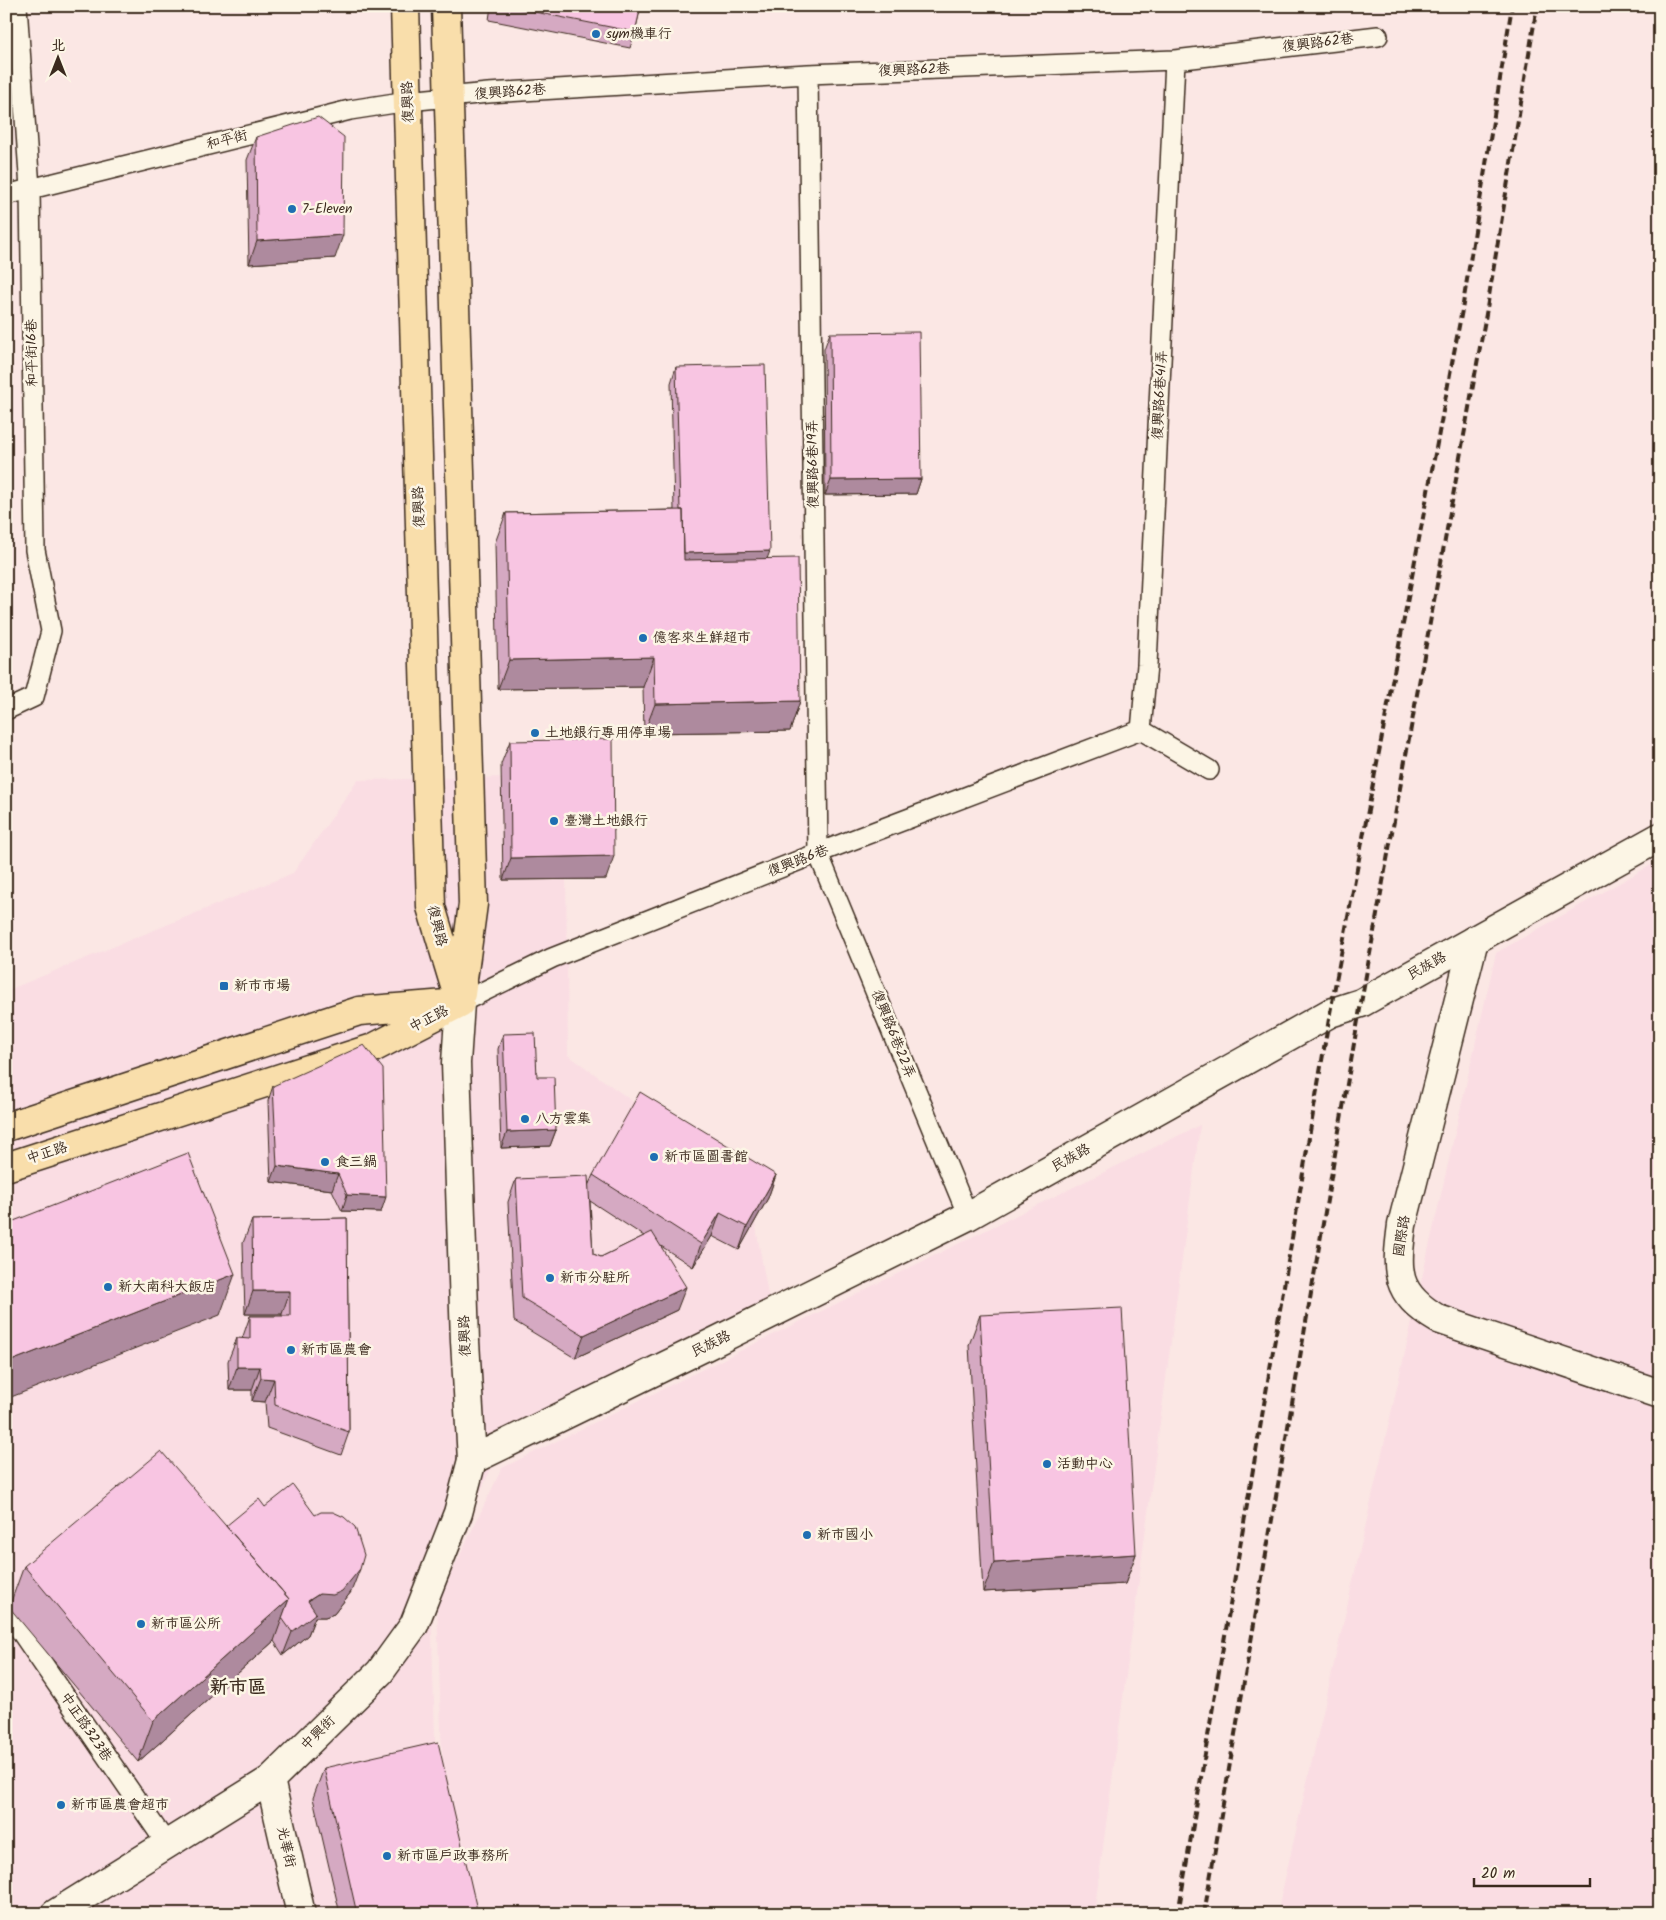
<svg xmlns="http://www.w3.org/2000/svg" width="1666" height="1920" viewBox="0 0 1666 1920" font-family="Kalam,'LXGW WenKai TC',sans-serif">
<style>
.built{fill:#fadde3}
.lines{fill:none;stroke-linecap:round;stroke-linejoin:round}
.lane-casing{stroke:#3b2a1e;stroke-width:22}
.street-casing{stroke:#3b2a1e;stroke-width:31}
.secondary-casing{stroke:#3b2a1e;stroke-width:31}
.primary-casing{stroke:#3b2a1e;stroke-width:31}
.lane{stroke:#fcf5e5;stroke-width:19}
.street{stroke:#fcf5e5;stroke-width:28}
.secondary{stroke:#fcf5e5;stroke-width:28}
.primary{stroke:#f9deab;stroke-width:28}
.rail{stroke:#3b2a1e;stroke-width:4;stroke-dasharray:8 4;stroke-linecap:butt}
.wall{fill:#d5a9c2;stroke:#3b2a1e;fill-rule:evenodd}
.shaded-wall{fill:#ae8a9e;stroke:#3b2a1e}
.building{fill:#f8c5e2;stroke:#3b2a1e}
.poi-dot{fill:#1f6fb2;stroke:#fcf5e5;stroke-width:2}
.labels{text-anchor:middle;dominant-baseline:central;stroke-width:5;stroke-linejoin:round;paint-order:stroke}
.poi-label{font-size:14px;fill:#3b2a1e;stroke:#fcf5e5;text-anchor:start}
.street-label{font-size:14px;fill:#3b2a1e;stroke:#fcf5e5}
.district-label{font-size:19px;font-weight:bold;fill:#3b2a1e;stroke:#fcf5e5}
</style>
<rect width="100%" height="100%" fill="#fbe7e4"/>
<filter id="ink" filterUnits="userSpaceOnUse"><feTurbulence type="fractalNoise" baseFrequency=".02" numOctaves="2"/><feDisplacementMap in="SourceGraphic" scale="10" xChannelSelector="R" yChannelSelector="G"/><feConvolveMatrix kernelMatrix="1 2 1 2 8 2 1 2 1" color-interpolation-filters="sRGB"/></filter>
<g filter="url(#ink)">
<!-- built -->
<path class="built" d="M565 776 568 1055 748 1184 773 1322 499 1451 431 1601 440 1914H6V991L293 873 358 780Z
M1660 860V1914H1277L1496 953Z
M1200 1125 1094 1914H447L437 1603 502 1468Z"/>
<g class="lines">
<!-- lane casing -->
<g class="lane-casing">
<path id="lane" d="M808 74 818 853 968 1216
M6 195 350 110 408 101 488 93 808 74 1175 60 1378 36
M6 710 34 697 51 631 35 550 30 188 17 6
M1141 730 1147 665 1175 60
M1141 730 1209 770
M460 1003 552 958 818 853 1141 730
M6 1610 166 1843"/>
</g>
<!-- street casing -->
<g class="street-casing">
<path id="street" d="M1474 940 1402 1225C1396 1271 1394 1293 1438 1319L1660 1394
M270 1780 301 1914
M55 1914 270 1780 380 1672 414 1625 458 1513 472 1460"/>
</g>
<!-- secondary casing -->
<g class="secondary-casing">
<path id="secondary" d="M460 1003 456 1063 465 1341 472 1460 702 1348 968 1216 1330 1013 1361 1003 1660 837"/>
</g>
<!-- primary casing -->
<g class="primary-casing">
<path id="primary" d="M405 6 431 907 460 1003
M446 6 473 904 461 994
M6 1127 359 1011 446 1004
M6 1167 373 1048 460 1003"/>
</g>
<!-- lane -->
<use href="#lane" class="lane"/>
<!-- street -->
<use href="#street" class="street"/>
<!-- secondary -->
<use href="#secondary" class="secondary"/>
<!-- primary -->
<use href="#primary" class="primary"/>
<!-- rail -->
<path class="rail" d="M1178 1914 1330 1013 1462 310 1512 6
M1204 1914 1361 1003 1486 314 1537 6"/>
</g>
<!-- wall -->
<path class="wall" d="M491 6H641L635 32 630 48 489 20Z
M256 137 335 258 249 264 247 160Z
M830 333 921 479 916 494 825 495 824 349Z
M676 367 767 559 800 701 790 731 644 733 643 687 498 689 495 543 506 513 674 510 671 383Z
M510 741 606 879 503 880 501 764Z
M503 1034 537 1077 556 1130 550 1146 501 1148 498 1049Z
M273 1086 381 1212 342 1211 332 1190 271 1182 268 1101Z
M593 1175H776L768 1198 739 1250 712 1236 693 1267 661 1246 677 1310 575 1358 514 1321 508 1202 516 1179 588 1186ZM590 1201 644 1236 601 1257 593 1254Z
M347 1218 349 1432 341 1455 267 1428 265 1402 252 1401V1390H229L228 1361 237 1338 242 1339 250 1316H282V1314H245L243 1243 252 1220Z
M980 1315 1136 1554 1125 1584 983 1592 969 1345Z
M265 1507 351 1592 334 1614 325 1617H315L308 1635 283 1655 274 1641 138 1762 9 1607 24 1566 226 1526Z
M324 1768 478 1914H340L313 1798Z"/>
<!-- shaded-wall -->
<path class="shaded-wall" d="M343 235 335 258 249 264 257 241Z
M921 479 916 494 825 495 831 480Z
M770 551 764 567 676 569 681 553Z
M654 657 643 687 498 689 509 660Z
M800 701 790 731 644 733 655 704Z
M614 856 606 879 503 880 511 858Z
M556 1130 550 1146 501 1148 507 1132Z
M277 1166 338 1174 332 1190 271 1182Z
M776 1175 768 1198 739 1250 747 1227Z
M347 1195 386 1197 381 1212 342 1211Z
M720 1213 712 1236 693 1267 701 1244Z
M235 1274 220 1315 6 1399V1363Z
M686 1287 677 1310 575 1358 584 1335Z
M253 1291H290L282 1314H245Z
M237 1367H260L252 1390H229Z
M261 1378 274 1379 265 1402 252 1401Z
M1136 1554 1125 1584 983 1592 994 1563Z
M360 1569 351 1592 334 1614 325 1617H315L308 1635 283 1655 292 1632 308 1601Z
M289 1599 274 1641 138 1762 153 1721Z"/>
<!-- building -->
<path class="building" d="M505 6H641L635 32Z
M318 117 344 137 343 235 257 241 256 137Z
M919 332 921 479 831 480 830 333Z
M765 365 770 551 684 553 683 510H680L676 367Z
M683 510 684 560 798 558 800 701 655 704 654 657 509 660 506 513Z
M613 739 614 856 511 858 510 741Z
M535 1033 537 1077H554L556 1130 507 1132 503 1034Z
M364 1045 383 1069 386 1197 347 1195 338 1174 277 1166 273 1086Z
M640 1092 776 1175 747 1227 720 1213 701 1244 593 1175Z
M188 1153 235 1274 6 1363V1224Z
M588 1176 593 1254 601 1257 652 1232 686 1287 584 1335 522 1298 516 1179Z
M347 1218 349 1432 275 1405 274 1379 261 1378 260 1367H237V1338L250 1339V1316H290V1291H253L252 1220Z
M1122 1308 1136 1554 994 1563 980 1315Z
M161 1451 289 1599 153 1721 24 1566Z
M293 1485 315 1515 321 1512H333L344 1517 355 1527 364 1555 360 1569 342 1591 333 1595 319 1594 308 1601 316 1613 292 1632 282 1618 289 1599 226 1526 259 1499 265 1507Z
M438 1742 478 1914H357L324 1768Z"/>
</g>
<!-- markers -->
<g class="poi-dot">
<circle cx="596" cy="34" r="5"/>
<circle cx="292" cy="209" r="5"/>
<circle cx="643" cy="638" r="5"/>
<circle cx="535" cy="733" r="5"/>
<circle cx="554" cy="821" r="5"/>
<rect x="219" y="981" width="10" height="10" rx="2.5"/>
<circle cx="525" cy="1119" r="5"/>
<circle cx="654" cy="1157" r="5"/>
<circle cx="325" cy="1162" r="5"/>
<circle cx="550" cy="1278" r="5"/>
<circle cx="108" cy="1287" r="5"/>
<circle cx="291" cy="1350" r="5"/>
<circle cx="1047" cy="1464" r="5"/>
<circle cx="807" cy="1535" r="5"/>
<circle cx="141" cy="1624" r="5"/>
<circle cx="61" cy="1805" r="5"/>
<circle cx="387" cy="1856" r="5"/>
</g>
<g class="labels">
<!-- poi labels -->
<g class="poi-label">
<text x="606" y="34">sym機車行</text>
<text x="302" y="209">7-Eleven</text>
<text x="653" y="638">億客來生鮮超市</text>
<text x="545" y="733">土地銀行專用停車場</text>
<text x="564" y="821">臺灣土地銀行</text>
<text x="234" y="986">新市市場</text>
<text x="535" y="1119">八方雲集</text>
<text x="664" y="1157">新市區圖書館</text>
<text x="335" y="1162">食三鍋</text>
<text x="560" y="1278">新市分駐所</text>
<text x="118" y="1287">新大南科大飯店</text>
<text x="301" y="1350">新市區農會</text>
<text x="1057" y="1464">活動中心</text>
<text x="817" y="1535">新市國小</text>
<text x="151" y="1624">新市區公所</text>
<text x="71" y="1805">新市區農會超市</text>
<text x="397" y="1856">新市區戶政事務所</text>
</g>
<!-- street labels -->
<g class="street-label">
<text transform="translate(1318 43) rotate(-7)">復興路62巷</text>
<text transform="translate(914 70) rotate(-2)">復興路62巷</text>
<text transform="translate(510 92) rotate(-4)">復興路62巷</text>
<text transform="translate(408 102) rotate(-92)">復興路</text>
<text transform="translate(227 140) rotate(-14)">和平街</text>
<text transform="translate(32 353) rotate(-91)">和平街16巷</text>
<text transform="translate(1160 395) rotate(-87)">復興路6巷41弄</text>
<text transform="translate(813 464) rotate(-91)">復興路6巷19弄</text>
<text transform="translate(419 507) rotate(-92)">復興路</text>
<text transform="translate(798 861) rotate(-21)">復興路6巷</text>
<text transform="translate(437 926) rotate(76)">復興路</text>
<text transform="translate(1427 966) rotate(-29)">民族路</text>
<text transform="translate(429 1019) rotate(-27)">中正路</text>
<text transform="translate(893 1034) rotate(68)">復興路6巷22弄</text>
<text transform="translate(47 1153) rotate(-18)">中正路</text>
<text transform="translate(1071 1158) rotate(-29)">民族路</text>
<text transform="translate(1402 1236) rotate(-81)">國際路</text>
<text transform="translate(465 1336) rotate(-92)">復興路</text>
<text transform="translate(711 1344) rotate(-26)">民族路</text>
<text transform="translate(86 1727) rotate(56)">中正路323巷</text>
<text transform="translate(318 1733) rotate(-45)">中興街</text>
<text transform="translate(286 1847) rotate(77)">光華街</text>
</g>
<!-- district labels -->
<g class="district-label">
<text x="238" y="1688">新市區</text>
</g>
</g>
<!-- margin -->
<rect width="1666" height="1920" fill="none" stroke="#fcf5e5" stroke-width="25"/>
<rect x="12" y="12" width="1641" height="1895" fill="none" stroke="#3b2a1e" stroke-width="2" filter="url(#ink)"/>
<!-- north arrow -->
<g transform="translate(58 58)" stroke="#fcf5e5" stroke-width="4" paint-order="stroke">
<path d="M0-4L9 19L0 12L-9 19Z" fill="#3b2a1e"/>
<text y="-8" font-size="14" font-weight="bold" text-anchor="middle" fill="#3b2a1e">北</text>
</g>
<!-- scale -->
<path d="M1474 1878v8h116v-8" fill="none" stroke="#3b2a1e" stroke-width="2.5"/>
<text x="1481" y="1878" font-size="15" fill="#3b2a1e" stroke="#fcf5e5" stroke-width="4" paint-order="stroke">20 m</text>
</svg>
